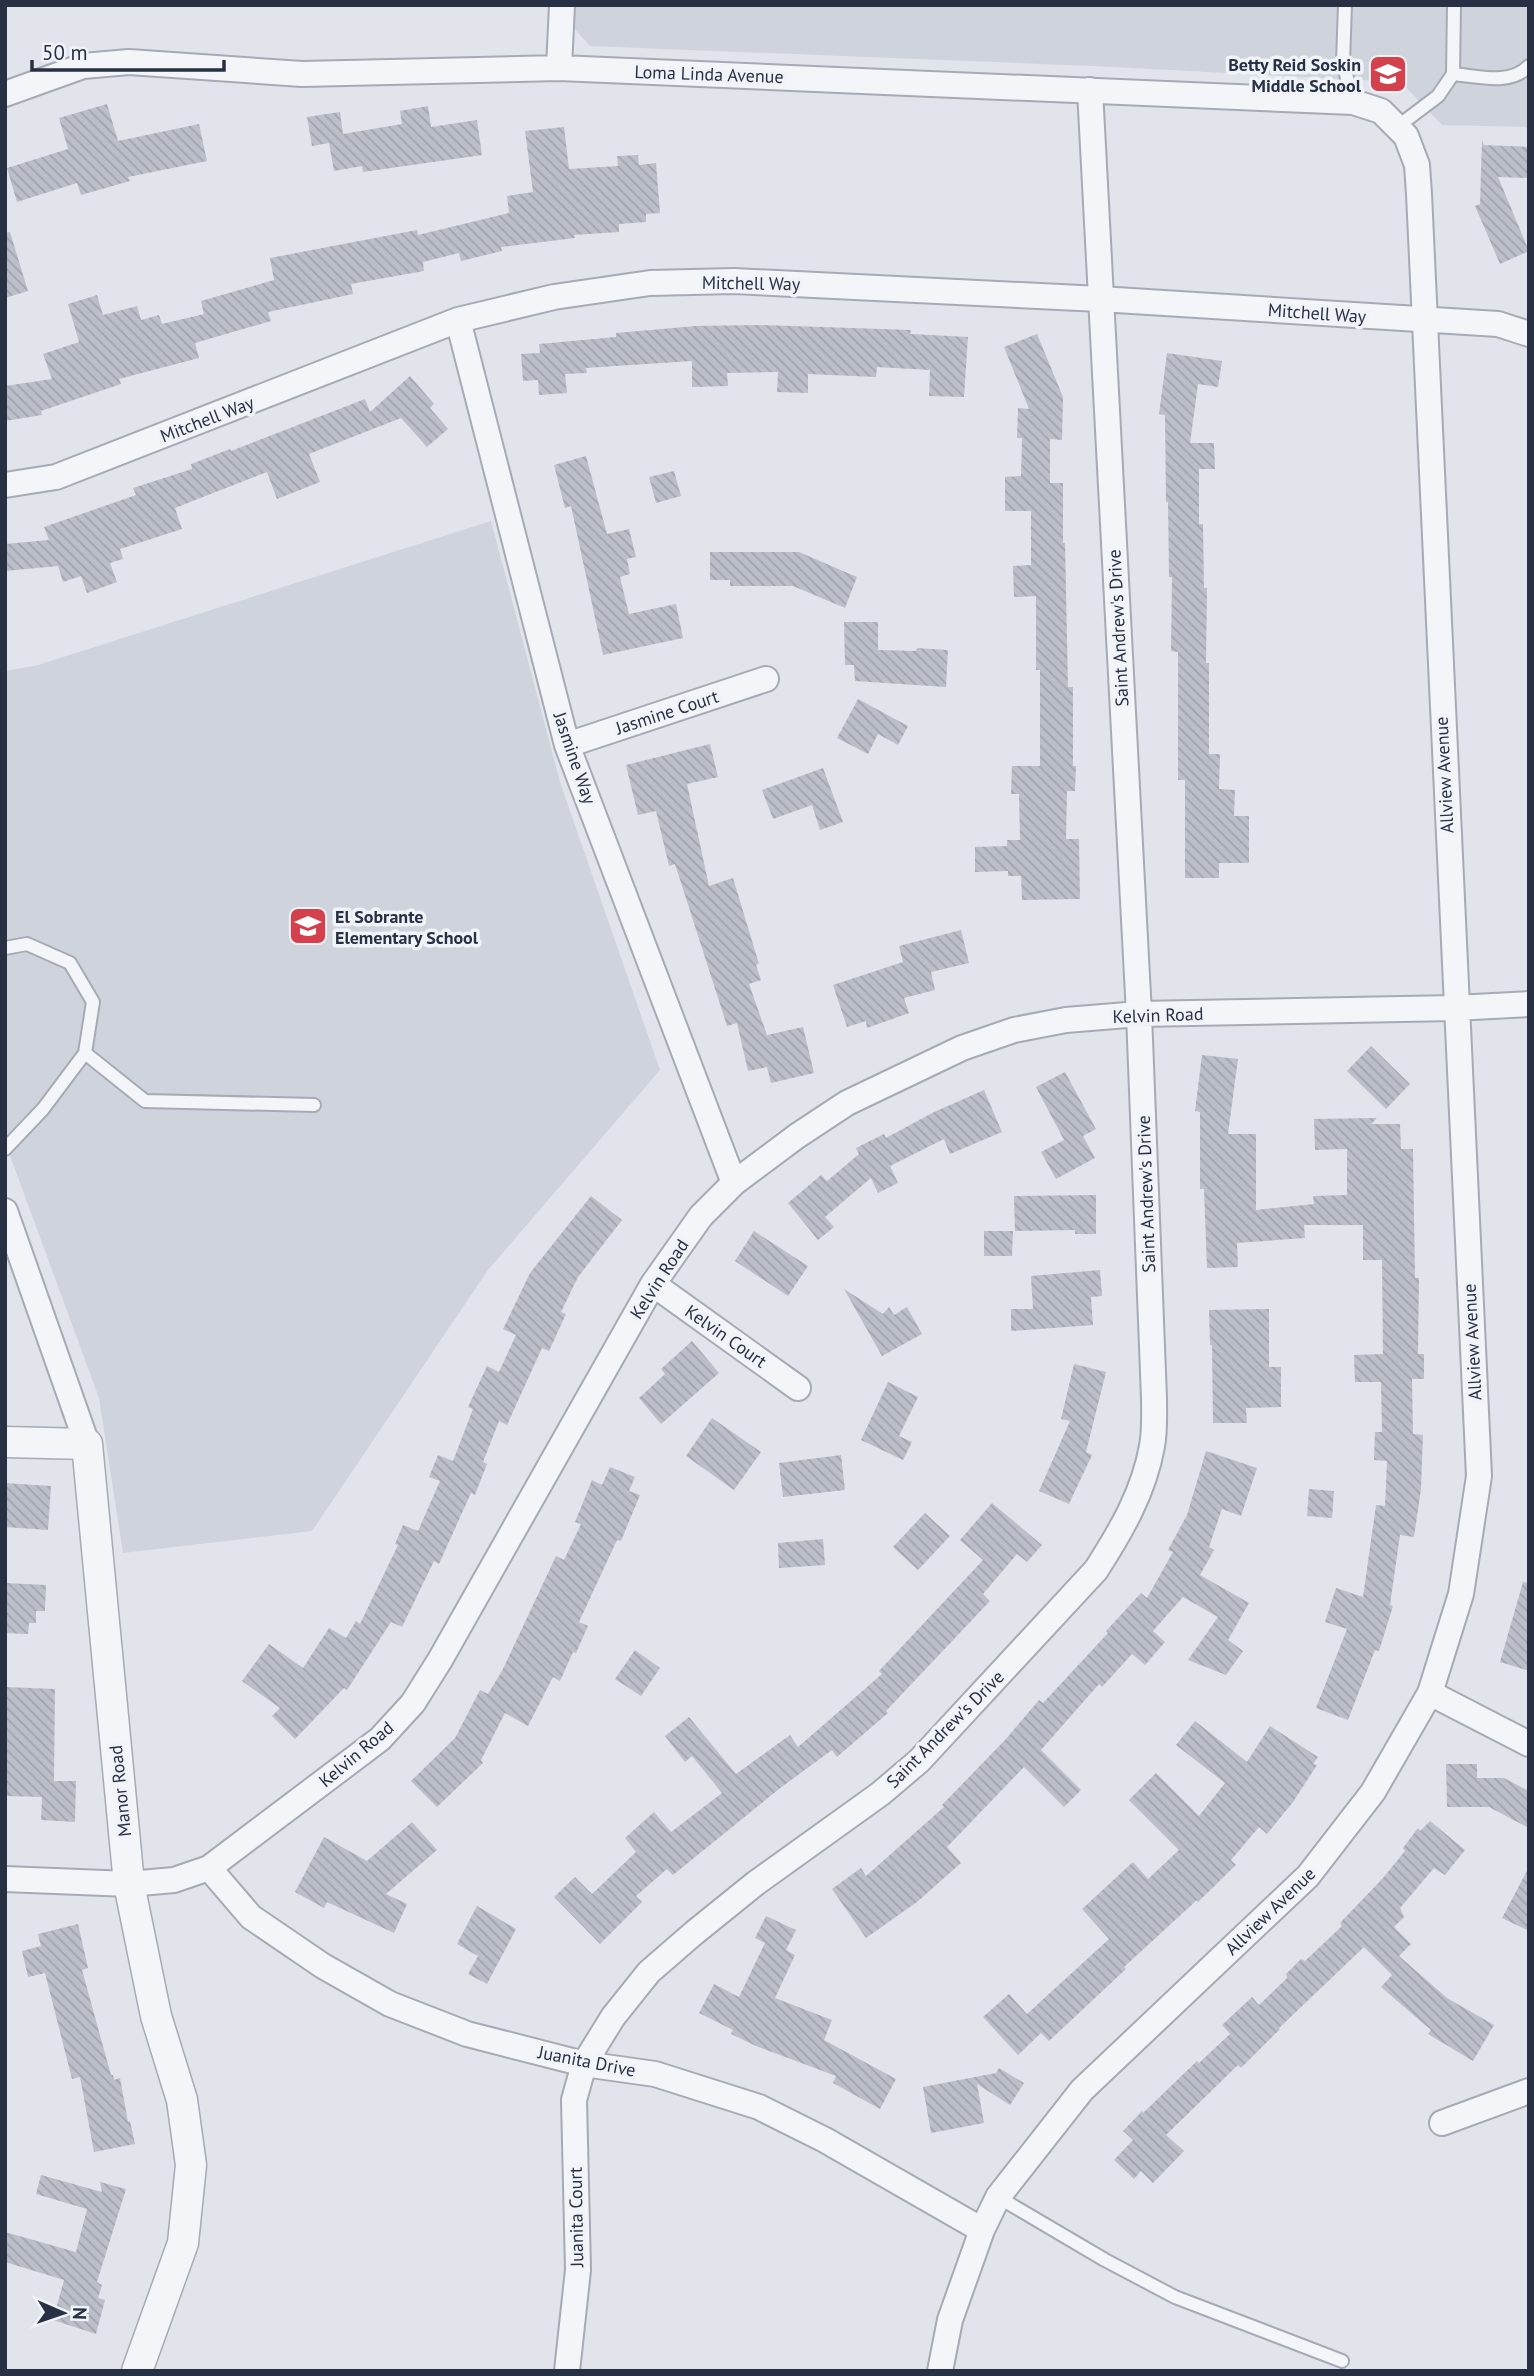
<svg xmlns="http://www.w3.org/2000/svg" width="1534" height="2376" viewBox="0 0 1534 2376" font-family="'PT Sans',sans-serif">
<style>
.built{fill:#cfd3dc}
.building{fill:url(#building-back-hatch)}
.lines{fill:none;stroke-linecap:round;stroke-linejoin:round}
.service-casing{stroke:#a6aab5;stroke-width:16}
.minor-casing{stroke:#a6aab5;stroke-width:28}
.tertiary-casing{stroke:#a6aab5;stroke-width:33}
.service{stroke:#f4f5f8;stroke-width:12}
.minor{stroke:#f4f5f8;stroke-width:24}
.tertiary{stroke:#f4f5f8;stroke-width:30}
.labels{text-anchor:middle;dominant-baseline:central;stroke-width:7;stroke-linejoin:round;paint-order:stroke}
.poi-label{font-size:18px;font-weight:bold;fill:#283043;stroke:#f0f3f7;text-anchor:end}
.street-label{font-size:18px;fill:#283043;stroke:#f0f3f7}
</style>
<defs>
<pattern id="building-back-hatch" width="6" height="6" patternUnits="userSpaceOnUse" patternTransform="scale(1.75)"><rect width="6" height="6" fill="#bbbfca"/><path d="M-1 5l2 2M0 0l6 6M5-1l2 2" fill="none" stroke="#a1a4af"/></pattern>
</defs>
<rect width="100%" height="100%" fill="#e1e4ea"/>
<!-- built -->
<path class="built" d="M574 5H1529V127L1442 125 1401 82 1092 66 590 46 573 27Z
M491 521 560 782 660 1070 488 1270 312 1531 123 1553 99 1398 5 1142V671L38 665Z"/>
<!-- building -->
<path class="building" d="M107 104 118 141 199 124 207 161 128 177 130 181 81 195 77 183 17 202 7 168 68 149 59 118Z
M428 106 431 127 477 120 482 155 363 172 362 166 334 171 329 143 312 146 307 117 340 112 343 134 402 124 400 111Z
M564 127 569 169 618 166 617 156 638 155 639 165 656 163 660 213 646 214V222L619 224V232L574 235 575 238 501 247 502 251 461 261 459 253 423 262 424 271 351 284 353 294 268 312 271 321 195 343 199 358 119 379 121 384 41 411 42 415 5 421V386L52 379 43 354 79 342 68 304 97 295 103 315 137 306 141 320 159 315 162 324 204 314 201 301 274 280 270 258 417 230 418 235 509 213 507 196 533 192 525 131Z
M1482 140 1484 145 1529 147V178L1498 177 1529 251 1500 264 1475 206 1480 204Z
M10 232 28 291 5 298V233Z
M759 325 911 330 910 334 968 337 964 397 929 396 930 370 877 367 876 377 808 374V393L777 392 778 372 727 373 728 386 692 387V361L586 368 587 373 565 374 567 393 539 395 538 380 523 381 521 354 540 353 539 344 616 337V333L696 326Z
M1037 334 1063 397 1062 440 1050 439V483H1063V543H1065L1068 687H1073V766H1076L1075 791H1067L1066 839H1079L1080 899 1022 900 1021 876H1008V871L975 872V847L1007 846V840H1020L1019 794H1011L1012 766H1040V670H1036V596L1014 597 1013 566 1031 565V511H1005V477L1021 476 1022 438H1017L1018 408 1029 409 1004 347Z
M1167 353 1222 361 1218 387 1198 384 1190 443H1214L1215 469H1199V524H1203L1204 588H1207L1206 663H1209V754H1220L1219 789 1235 790 1234 816H1249V863H1219V878H1185V780H1178V652L1171 651 1172 577H1169L1168 502H1166L1165 415 1159 414Z
M410 376 434 404 430 408 448 429 427 447 401 418 309 454 320 482 277 499 267 472 175 508 182 529 120 549 123 559 110 563 117 582 87 593 81 576 63 582 58 566 5 571V544L49 540 44 527 136 495 133 488 192 469 191 464 230 449 231 451 365 399 370 412Z
M586 456 607 534 629 529 636 557 627 559 630 574 620 577 629 614 676 604 683 638 603 655 571 506 565 508 554 465Z
M674 471 681 496 656 503 649 477Z
M710 552H799L857 577 845 608 793 586H730V580H710Z
M844 622H878V650L916 651 917 648 948 650 946 687 855 681 854 665H845Z
M858 699 908 726 898 745 878 734 868 754 837 738Z
M710 744 718 777 687 784 709 886 733 878 759 964 756 965 761 980 749 984 767 1035 803 1027 814 1073 771 1083 767 1067 748 1071 737 1023 727 1026 675 864 669 866 656 811 638 815 626 765Z
M823 768 843 822 820 830 812 805 773 819 762 790Z
M961 930 969 963 931 972 935 990 904 998 909 1013 867 1028 866 1021 847 1027 833 985 903 962 899 946Z
M1371 1046 1410 1084 1386 1109 1347 1071Z
M1202 1055 1238 1059 1228 1134H1256V1210L1314 1204 1313 1196 1347 1195V1149L1315 1150 1314 1119 1377 1118 1371 1124H1400L1401 1149H1413L1415 1278H1419L1418 1354H1424V1379H1412L1413 1434 1423 1435 1421 1489 1414 1537 1400 1535 1390 1605 1393 1606 1379 1651 1375 1650 1348 1720 1316 1708 1347 1629 1325 1622 1336 1588 1363 1597 1376 1505 1385 1506 1387 1461 1374 1460 1375 1432H1382L1381 1382H1355L1354 1355 1383 1354 1382 1260H1363V1225H1304L1305 1238 1237 1243 1238 1267 1207 1268 1204 1189H1200V1112L1195 1111Z
M1065 1072 1096 1129 1083 1136 1095 1158 1056 1179 1041 1152 1064 1140 1036 1087Z
M984 1090 1002 1132 950 1154 944 1139 890 1166 898 1183 878 1193 871 1178 825 1217 834 1227 818 1240 788 1203 821 1175 827 1181 859 1154 856 1148 884 1134 886 1138 932 1113Z
M1096 1195V1234H1075V1230L1015 1231 1014 1196Z
M591 1196 622 1220 578 1277 561 1312 566 1314 549 1351 542 1348 507 1425 499 1421 483 1462 487 1464 475 1495 471 1493 439 1564 434 1561 402 1627 391 1622 347 1690 344 1688 295 1739 272 1716 280 1708 242 1681 269 1644 303 1668 329 1628 346 1638 356 1621 360 1624 398 1545 395 1544 403 1525 418 1531 440 1481 429 1477 438 1455 453 1461 473 1409 468 1407 487 1366 499 1372 516 1335 503 1329 530 1273Z
M754 1231 808 1266 788 1296 735 1261Z
M984 1231H1013L1012 1256H984Z
M1100 1270 1102 1296 1091 1297 1093 1325 1011 1331V1309H1033L1031 1276Z
M844 1289 883 1314 889 1307 894 1315 907 1307 922 1334 882 1356Z
M1269 1309V1367H1281V1407L1246 1408 1247 1423H1213L1212 1345H1210L1209 1310Z
M692 1341 719 1373 661 1424 639 1398 665 1374 661 1369Z
M1074 1364 1106 1372 1086 1452 1092 1455 1069 1504 1039 1491 1070 1421 1061 1419Z
M888 1382 918 1397 899 1436 912 1442 903 1460 861 1440Z
M712 1418 761 1452 734 1490 686 1456Z
M1206 1451 1257 1468 1241 1516 1222 1509 1209 1547 1214 1550 1200 1575 1249 1603 1228 1640 1243 1651 1226 1675 1188 1660 1218 1617 1183 1597 1153 1631 1165 1642 1145 1665 1132 1654 1102 1687 1099 1684 1041 1750 1081 1790 1064 1807 1024 1767 947 1847 961 1863 917 1902 866 1938 832 1889 861 1868 866 1876 944 1807 942 1805 1005 1740 1039 1700 1043 1703 1108 1633 1106 1631 1141 1593 1147 1598 1173 1552 1168 1550 1187 1515Z
M841 1455 845 1490 783 1497 779 1463Z
M610 1467 635 1477 629 1491 640 1495 621 1541 617 1540 579 1622 588 1626 576 1653 573 1652 560 1681 553 1677 528 1726 505 1713 481 1760 483 1763 437 1807 411 1781 455 1738 480 1690 488 1694 502 1671 556 1556 564 1560 581 1524 575 1522 592 1480 602 1485Z
M5 1483 51 1486 48 1530 5 1527Z
M1309 1489 1334 1491 1332 1518 1307 1516Z
M992 1503 1042 1545 1027 1562 1017 1554 983 1594 990 1601 886 1711 888 1713 837 1757 832 1750 779 1789 673 1875 667 1869 636 1896 642 1902 600 1944 554 1897 575 1877 592 1894 636 1852 625 1838 654 1812 671 1832 722 1793 692 1756 685 1762 665 1736 689 1717 736 1774 790 1735 798 1747 882 1674 879 1671 983 1560 960 1540Z
M925 1513 950 1536 918 1570 893 1547Z
M823 1539 825 1565 779 1568 778 1543Z
M1523 1582 1529 1583V1671L1500 1662Z
M5 1583 46 1585 45 1611H36V1623H29L28 1634 5 1633Z
M635 1650 660 1668 641 1696 615 1679Z
M6 1687 55 1689 54 1781H76L75 1822 41 1820 42 1797 5 1796Z
M1195 1721 1247 1762 1270 1726 1318 1757 1313 1764 1317 1765 1293 1802 1267 1834 1259 1827 1231 1860 1236 1865 1198 1902 1197 1900 1124 1967 1126 1969 1049 2041 1041 2033 1018 2055 983 2017 1009 1994 1027 2014 1109 1939 1082 1909 1133 1862 1148 1879 1179 1850 1129 1800 1156 1773 1199 1816 1225 1783 1176 1745Z
M1446 1764H1477V1778H1504L1529 1791V1828L1489 1807H1447Z
M1430 1821 1465 1850 1445 1875 1434 1868 1400 1908 1404 1917 1394 1927 1411 1944 1399 1956 1447 1998 1494 2025 1473 2061 1428 2034 1431 2030 1381 1987 1392 1975 1364 1947 1279 2028 1280 2029 1241 2068 1238 2065 1166 2135 1184 2151 1153 2183 1141 2171 1134 2179 1114 2160 1133 2140 1123 2131 1142 2111 1143 2113 1197 2061 1199 2063 1230 2034 1222 2025 1252 1997 1259 2005 1287 1978 1286 1974 1301 1959 1305 1961 1342 1926 1340 1923 1383 1878 1405 1851 1403 1848 1418 1828 1420 1831Z
M412 1822 437 1850 386 1894 407 1904 394 1933 327 1902 324 1908 295 1892 324 1837 367 1861Z
M1529 1867V1931L1502 1918Z
M477 1906 516 1929 487 1984 468 1974 478 1956 457 1944Z
M766 1916 796 1930 786 1950 795 1955 775 1998 832 2020 824 2040 896 2079 880 2109 833 2083 836 2076 756 2046 731 2034 733 2030 699 2013 714 1984 739 1997 765 1943 755 1938Z
M78 1924 88 1968 82 1970 111 2075H113L114 2080 120 2078 128 2122 130 2121 135 2144 94 2152 80 2077 72 2079 45 1973 28 1977 22 1951 41 1946 38 1934Z
M999 2068 1024 2083 1010 2105 977 2084 984 2123 931 2133 923 2087 996 2073Z
M41 2175 102 2192 100 2182 126 2189 97 2282 102 2285 98 2298 105 2300 96 2334 53 2320 64 2280 5 2262V2232L76 2252 87 2209 36 2194Z"/>
<g class="lines">
<!-- service casing -->
<g class="service-casing">
<path id="service" d="M1345 5 1343 62 1353 102
M1453 74 1454 5
M1397 127 1438 96 1453 74C1478 76 1510 86 1529 66
M5 948 27 944 70 963 93 1002 85 1053 43 1109 5 1149
M85 1053 145 1101 314 1105
M998 2197 1105 2260 1175 2297 1342 2361"/>
</g>
<!-- minor casing -->
<g class="minor-casing">
<path id="minor" d="M559 68 562 5
M5 94 83 66 129 62 302 74 559 68 1353 102 1381 111 1406 136 1417 165 1419 194 1479 1476 1461 1594 1430 1693 1373 1792 1308 1876 1082 2090 998 2197 982 2230 950 2320 940 2371
M458 320 567 745 734 1183
M5 485 56 477 458 320 554 297 650 283 734 281 1100 299 1498 324 1529 334
M567 745 766 679
M5 1211 87 1444
M653 1284 798 1388
M1430 1693 1529 1744
M209 1868 251 1917 323 1966 390 2004 467 2034 584 2064 655 2074 759 2107 825 2140 982 2230
M5 1879 129 1884 174 1880 209 1868 380 1739 413 1703 440 1660 653 1284 701 1216 734 1183 797 1136 847 1103 962 1048 1014 1030 1066 1020 1139 1014 1455 1008 1529 1004
M1442 2123 1529 2091
M567 2371 578 2270 574 2100 584 2064 613 2017 649 1972 694 1933 756 1883 880 1794 919 1761 1096 1570C1121 1531 1144 1492 1152 1446 1155 1431 1154 1413 1154 1398L1139 1014 1090 90"/>
</g>
<!-- tertiary casing -->
<g class="tertiary-casing">
<path id="tertiary" d="M5 1442 87 1444 129 1884 156 2016 182 2100 191 2165 183 2243 137 2371"/>
</g>
<!-- service -->
<use href="#service" class="service"/>
<!-- minor -->
<use href="#minor" class="minor"/>
<!-- tertiary -->
<use href="#tertiary" class="tertiary"/>
</g>
<!-- icons -->
<defs>
<g id="school-square" transform="scale(2.0125)"><rect x="-9" y="-9" width="18" height="18" rx="4" fill="#d5404d" stroke="#f0f3f7"/><path d="M0-5L7-2L0 1L-7-2ZM-4 1L0 2.5L4 1V4Q0 6-4 4Z" fill="#fff"/></g>
</defs>
<g fill-rule="evenodd">
<use href="#school-square" x="1388" y="74"/>
<use href="#school-square" x="308" y="926"/>
</g>
<g class="labels">
<!-- poi labels -->
<g class="poi-label">
<text x="1361" y="64">Betty Reid Soskin<tspan x="1361" dy="21">Middle School</tspan></text>
<text x="335" y="916" text-anchor="start">El Sobrante<tspan x="335" dy="21">Elementary School</tspan></text>
</g>
<!-- street labels -->
<g class="street-label">
<text transform="translate(709 74) rotate(2)">Loma Linda Avenue</text>
<text transform="translate(751 283) rotate(1)">Mitchell Way</text>
<text transform="translate(1317 313) rotate(4)">Mitchell Way</text>
<text transform="translate(207 419) rotate(-21)">Mitchell Way</text>
<text transform="translate(1118 628) rotate(-93)">Saint Andrew's Drive</text>
<text transform="translate(667 712) rotate(-18)">Jasmine Court</text>
<text transform="translate(575 758) rotate(71)">Jasmine Way</text>
<text transform="translate(1444 775) rotate(-93)">Allview Avenue</text>
<text transform="translate(1158 1015) rotate(-2)">Kelvin Road</text>
<text transform="translate(1146 1194) rotate(-92)">Saint Andrew's Drive</text>
<text transform="translate(659 1279) rotate(-57)">Kelvin Road</text>
<text transform="translate(726 1336) rotate(35)">Kelvin Court</text>
<text transform="translate(1472 1342) rotate(-93)">Allview Avenue</text>
<text transform="translate(945 1729) rotate(-45)">Saint Andrew's Drive</text>
<text transform="translate(356 1754) rotate(-40)">Kelvin Road</text>
<text transform="translate(120 1791) rotate(-96)">Manor Road</text>
<text transform="translate(1270 1911) rotate(-44)">Allview Avenue</text>
<text transform="translate(587 2061) rotate(11)">Juanita Drive</text>
<text transform="translate(576 2217) rotate(-91)">Juanita Court</text>
</g>
</g>
<!-- border -->
<rect width="1534" height="2376" fill="none" stroke="#283043" stroke-width="14"/>
<!-- north arrow -->
<g transform="translate(63 2313) rotate(92)" stroke="#f0f3f7" stroke-width="5" paint-order="stroke">
<path d="M0-5L12 26L0 18L-12 26Z" fill="#283043"/>
<text y="-10" font-size="19" font-weight="bold" text-anchor="middle" fill="#283043">N</text>
</g>
<!-- scale -->
<path d="M32 60v10h192v-10" fill="none" stroke="#283043" stroke-width="3.5"/>
<text x="42" y="60" font-size="21" fill="#283043" stroke="#f0f3f7" stroke-width="5" paint-order="stroke">50 m</text>
</svg>
